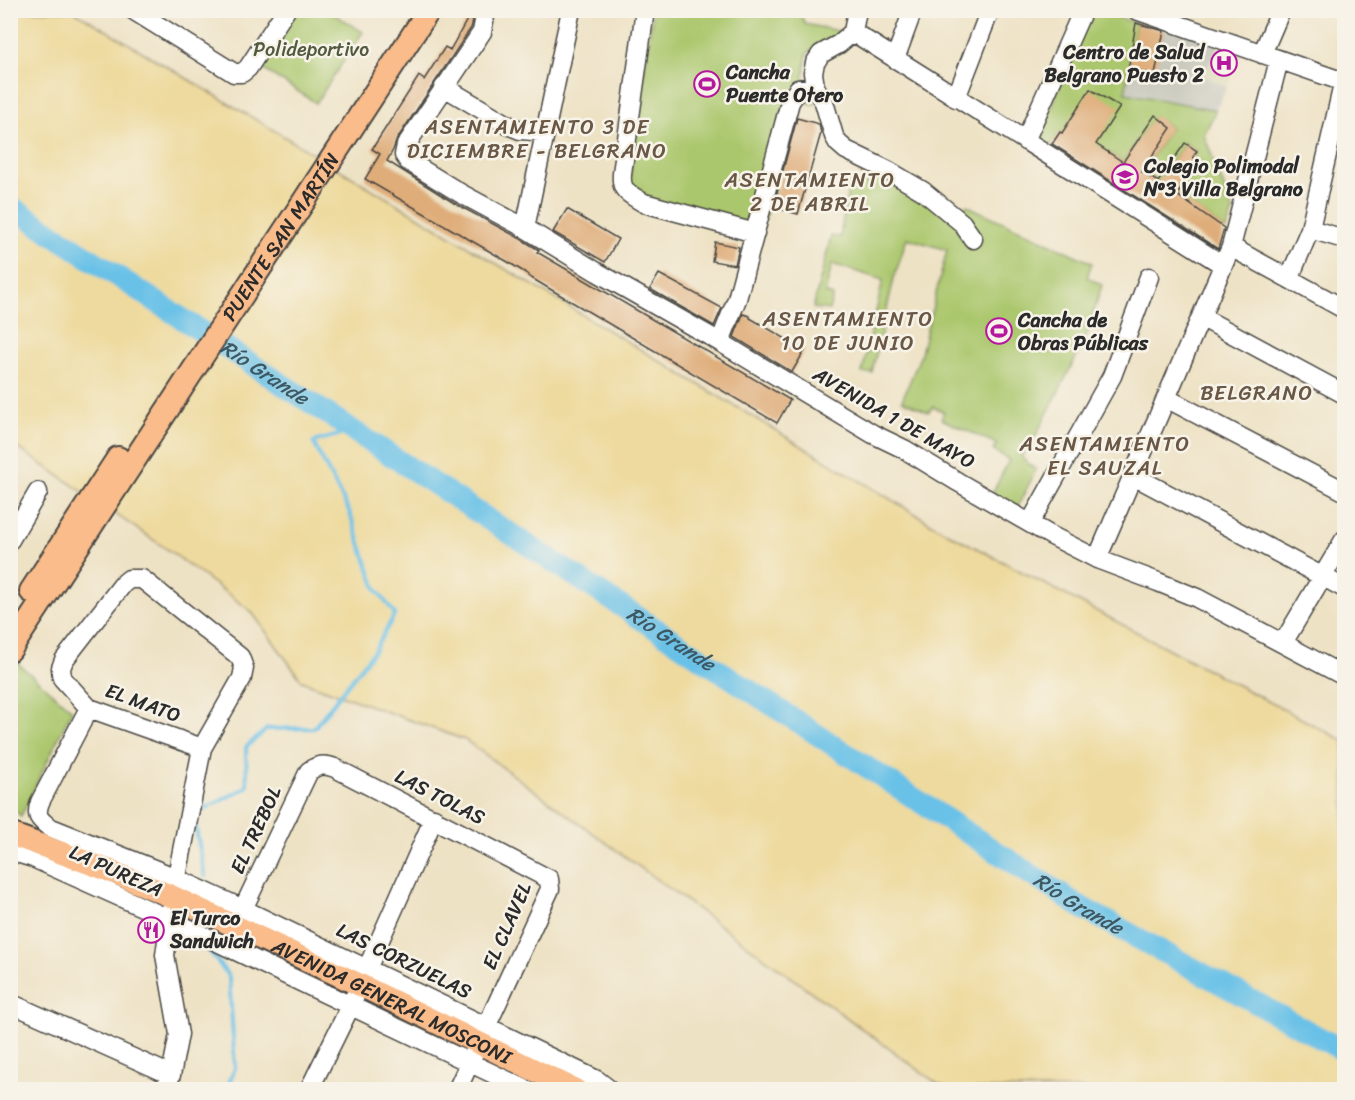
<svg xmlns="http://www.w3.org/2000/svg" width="1355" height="1100" viewBox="0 0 1355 1100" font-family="Sriracha,sans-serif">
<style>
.built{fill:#ddd8b8}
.industrial{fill:#c5c5b9}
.green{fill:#abc76d;stroke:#6b794c;stroke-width:1.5}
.sand{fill:#eeda9e;stroke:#8c8264;stroke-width:1.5}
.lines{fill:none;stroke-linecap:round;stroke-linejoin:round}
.stream{stroke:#69c1e7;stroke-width:4}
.river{stroke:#69c1e7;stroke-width:22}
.building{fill:#dfad7a}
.minor-casing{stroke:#484642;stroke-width:21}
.major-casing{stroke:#484642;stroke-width:26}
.minor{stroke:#fff;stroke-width:18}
.major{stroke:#f9bc8a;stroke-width:22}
.labels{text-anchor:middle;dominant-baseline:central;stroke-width:5;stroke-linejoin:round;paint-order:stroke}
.park-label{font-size:20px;fill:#515a3f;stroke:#f7f3e8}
.poi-label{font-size:20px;font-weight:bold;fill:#2b2b2b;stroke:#f7f3e8;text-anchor:start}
.street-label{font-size:20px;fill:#2b2b2b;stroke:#f7f3e8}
.neighbourhood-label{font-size:21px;letter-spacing:1.5px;fill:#6a5847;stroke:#f7f3e8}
.water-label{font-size:21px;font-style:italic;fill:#3e5863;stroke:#f7f3e8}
</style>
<rect width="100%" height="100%" fill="#f7f3e8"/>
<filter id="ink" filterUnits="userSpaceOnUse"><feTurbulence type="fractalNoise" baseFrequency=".0167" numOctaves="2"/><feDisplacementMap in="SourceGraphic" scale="12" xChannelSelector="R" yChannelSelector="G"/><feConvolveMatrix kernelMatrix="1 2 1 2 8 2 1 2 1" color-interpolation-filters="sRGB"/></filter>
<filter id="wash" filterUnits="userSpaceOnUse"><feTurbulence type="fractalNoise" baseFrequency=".008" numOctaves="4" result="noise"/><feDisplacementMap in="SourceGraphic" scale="24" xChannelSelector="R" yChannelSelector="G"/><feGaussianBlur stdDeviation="1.35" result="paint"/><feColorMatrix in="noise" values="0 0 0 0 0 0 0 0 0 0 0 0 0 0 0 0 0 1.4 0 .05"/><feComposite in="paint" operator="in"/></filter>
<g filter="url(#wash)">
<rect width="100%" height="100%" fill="#eee2c5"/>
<!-- built -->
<path class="built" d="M1219 44 1242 54 1227 87 1203 75Z"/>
<!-- industrial -->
<path class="industrial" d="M1164 28 1219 44 1203 75 1227 87 1216 110 1125 94 1128 71 1155 74Z"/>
<!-- green -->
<path class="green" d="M295 11H329L363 32 316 103 258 66Z
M653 11H799L805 24 844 32 818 45 807 54 804 76 815 104 798 102 796 118 770 206 757 239 637 200 630 183 633 148Z
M1086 11H1099L1136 23 1125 93 1216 110 1204 135 1233 211 1226 230 1177 195 1199 162 1193 157 1197 151 1185 143 1158 182 1142 172 1171 128 1155 116 1123 162 1098 146 1093 153 1061 132 1050 147 1040 141Z
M870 166 961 217 966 205 1092 263 1087 277 1102 285 1085 340 1031 445 1021 457 1036 470 1017 508 992 494 1009 460 993 450 997 444 941 419 944 412 933 407 928 412 902 400 920 357 947 250 907 238 894 278 872 373H862L883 280 832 264 825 293 833 296 829 310 813 308 831 236 840 237 849 183 865 184Z
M15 661 72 710 21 816 10 807V666Z"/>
<!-- sand -->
<path class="sand" d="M10 11H74L944 531 1344 741V1089H950L938 1084 465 740 302 681 251 611 171 552 11 443Z"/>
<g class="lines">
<!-- stream -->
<path class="stream" d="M195 814 247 787 246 747 267 729 314 728 374 651 395 614 376 589 349 511 313 442 353 431
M195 824 205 876
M205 948 213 955 229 977 235 1068 226 1090"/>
<!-- river -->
<path class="river" id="s1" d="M10 206 1079 906 1344 1051"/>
</g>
<g id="blocks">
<!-- building -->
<path class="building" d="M468 18 473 21 471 28 397 139 393 150 387 161 454 203 521 239 539 250 537 252 790 400 777 423 528 276 529 275 508 262 365 179 380 154 372 149 419 76 424 80 445 47 450 50Z
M1136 23 1164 31 1155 74 1128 71Z
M1090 89 1120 107 1096 144 1123 162 1155 115 1171 128 1142 172 1158 182 1185 143 1197 151 1193 157 1199 162 1177 195 1224 228 1218 249 1052 144 1060 132 1062 133Z
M797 118 819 124 821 133 798 214 773 207Z
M567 209 618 239 605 262 553 232Z
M715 242 739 247 735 265 712 261Z
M659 274 722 308 714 326 650 289Z
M743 314 750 316V318L805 350 792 372 734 337Z"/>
</g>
</g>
<g filter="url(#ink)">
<use href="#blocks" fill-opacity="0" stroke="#484642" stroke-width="1.5"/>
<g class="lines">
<!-- minor casing -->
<g class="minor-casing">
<path id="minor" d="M133 10 234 73H242L248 68 286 10
M488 10 485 16 482 32 406 145 404 155 408 161 460 193 525 228 597 272 720 342 873 434 904 449 958 482 1050 535 1097 559 1158 582 1197 598 1344 676
M645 10 625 153C624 163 619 180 624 188 628 195 638 199 644 203L755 233
M1136 10 1344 82
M853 32 1223 265
M853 32 839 44 821 54 815 63 813 73 815 87 824 102 834 136 838 143 846 150 889 171 923 191 962 223 973 239
M853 32 857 10
M1262 54 1281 10
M895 59 913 10
M444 87 510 126 520 130 546 132
M956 98 990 10
M1025 141 1083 10
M525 228 571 10
M1310 229 1344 239
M1231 247 1344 309
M1289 279 1310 229 1344 80
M1201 317 1344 394
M720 342 737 299 790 102 798 89 815 87
M1166 398 1344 491
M1132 475 1344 588
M1030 523 1112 376 1149 277
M10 540 38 492
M1097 559 1231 247 1279 60
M1283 643 1344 540
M89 708 40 802C35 816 39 819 49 827L169 875 243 909 597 1080 610 1090
M10 851 33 858 169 919 527 1090
M243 909 309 771C318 765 324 764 335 768L549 879 550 889 457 1090
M10 1003 171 1075
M165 1090 171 1075 179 1034 165 955 173 897 202 748 242 678 244 668 240 657 142 579H129L123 584 64 660 61 668 62 678 89 708 202 748
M309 1090 351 1005 434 818"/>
</g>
<!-- major casing -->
<g class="major-casing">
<g id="major">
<path d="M31 591 118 458"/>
<path id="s2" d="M10 650 429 10"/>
<path id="s3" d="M10 834 108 870 173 897 360 985 575 1090"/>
</g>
</g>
<!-- minor -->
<use href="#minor" class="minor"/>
<!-- major -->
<use href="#major" class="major"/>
</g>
</g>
<!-- icons -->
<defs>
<g id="hospital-ring" transform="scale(1.35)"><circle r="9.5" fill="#f7f3e8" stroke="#b5179e" stroke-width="1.5"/><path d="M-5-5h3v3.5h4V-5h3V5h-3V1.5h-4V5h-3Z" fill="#b5179e"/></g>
<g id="stadium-ring" transform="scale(1.35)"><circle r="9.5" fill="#f7f3e8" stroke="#b5179e" stroke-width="1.5"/><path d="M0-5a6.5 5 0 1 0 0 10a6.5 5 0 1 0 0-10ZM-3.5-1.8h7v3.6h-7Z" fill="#b5179e"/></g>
<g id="school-ring" transform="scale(1.35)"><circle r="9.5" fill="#f7f3e8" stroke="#b5179e" stroke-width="1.5"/><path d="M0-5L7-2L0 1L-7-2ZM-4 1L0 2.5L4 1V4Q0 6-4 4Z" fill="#b5179e"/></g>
<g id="restaurant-ring" transform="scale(1.35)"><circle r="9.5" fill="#f7f3e8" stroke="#b5179e" stroke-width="1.5"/><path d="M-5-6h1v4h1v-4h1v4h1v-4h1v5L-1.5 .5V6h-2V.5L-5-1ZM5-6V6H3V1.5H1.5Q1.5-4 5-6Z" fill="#b5179e"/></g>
</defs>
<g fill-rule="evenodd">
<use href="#hospital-ring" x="1224" y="63"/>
<use href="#stadium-ring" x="707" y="84"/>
<use href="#school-ring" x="1125" y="177"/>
<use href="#stadium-ring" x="999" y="331"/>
<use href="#restaurant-ring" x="151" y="930"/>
</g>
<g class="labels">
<!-- park labels -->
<g class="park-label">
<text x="311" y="49">Polideportivo</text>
</g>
<!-- poi labels -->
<g class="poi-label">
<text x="1204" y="52" text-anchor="end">Centro de Salud<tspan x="1204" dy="23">Belgrano Puesto 2</tspan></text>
<text x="726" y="72">Cancha<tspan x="726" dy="23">Puente Otero</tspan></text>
<text x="1144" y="166">Colegio Polimodal<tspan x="1144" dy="23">Nº3 Villa Belgrano</tspan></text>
<text x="1018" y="320">Cancha de<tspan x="1018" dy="23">Obras Públicas</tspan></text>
<text x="170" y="918">El Turco<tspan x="170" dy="23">Sandwich</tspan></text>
</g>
<!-- street labels -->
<g class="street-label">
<text stroke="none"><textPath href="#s2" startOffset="494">PUENTE SAN MARTÍN</textPath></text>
<text transform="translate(894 418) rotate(30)">AVENIDA 1 DE MAYO</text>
<text transform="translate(143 703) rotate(20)">EL MATO</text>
<text transform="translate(440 797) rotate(27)">LAS TOLAS</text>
<text transform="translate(256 830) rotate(-65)">EL TREBOL</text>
<text transform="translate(116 871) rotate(24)">LA PUREZA</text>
<text transform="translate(507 926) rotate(-66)">EL CLAVEL</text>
<text transform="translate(404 961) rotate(26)">LAS CORZUELAS</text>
<text stroke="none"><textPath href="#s3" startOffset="417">AVENIDA GENERAL MOSCONI</textPath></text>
</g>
<!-- neighbourhood labels -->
<g class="neighbourhood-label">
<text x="537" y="127">ASENTAMIENTO 3 DE<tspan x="537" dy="24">DICIEMBRE - BELGRANO</tspan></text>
<text x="810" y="180">ASENTAMIENTO<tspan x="810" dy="24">2 DE ABRIL</tspan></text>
<text x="848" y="319">ASENTAMIENTO<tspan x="848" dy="24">10 DE JUNIO</tspan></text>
<text x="1257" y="393">BELGRANO</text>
<text x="1105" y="444">ASENTAMIENTO<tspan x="1105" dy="24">EL SAUZAL</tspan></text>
</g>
<!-- water labels -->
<g class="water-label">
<text stroke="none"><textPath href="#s1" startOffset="304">Río Grande</textPath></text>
<text stroke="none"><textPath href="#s1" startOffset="790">Río Grande</textPath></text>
<text stroke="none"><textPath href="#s1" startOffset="1276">Río Grande</textPath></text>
</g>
</g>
<!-- margin -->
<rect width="1355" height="1100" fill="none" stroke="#f7f3e8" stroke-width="36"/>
</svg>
